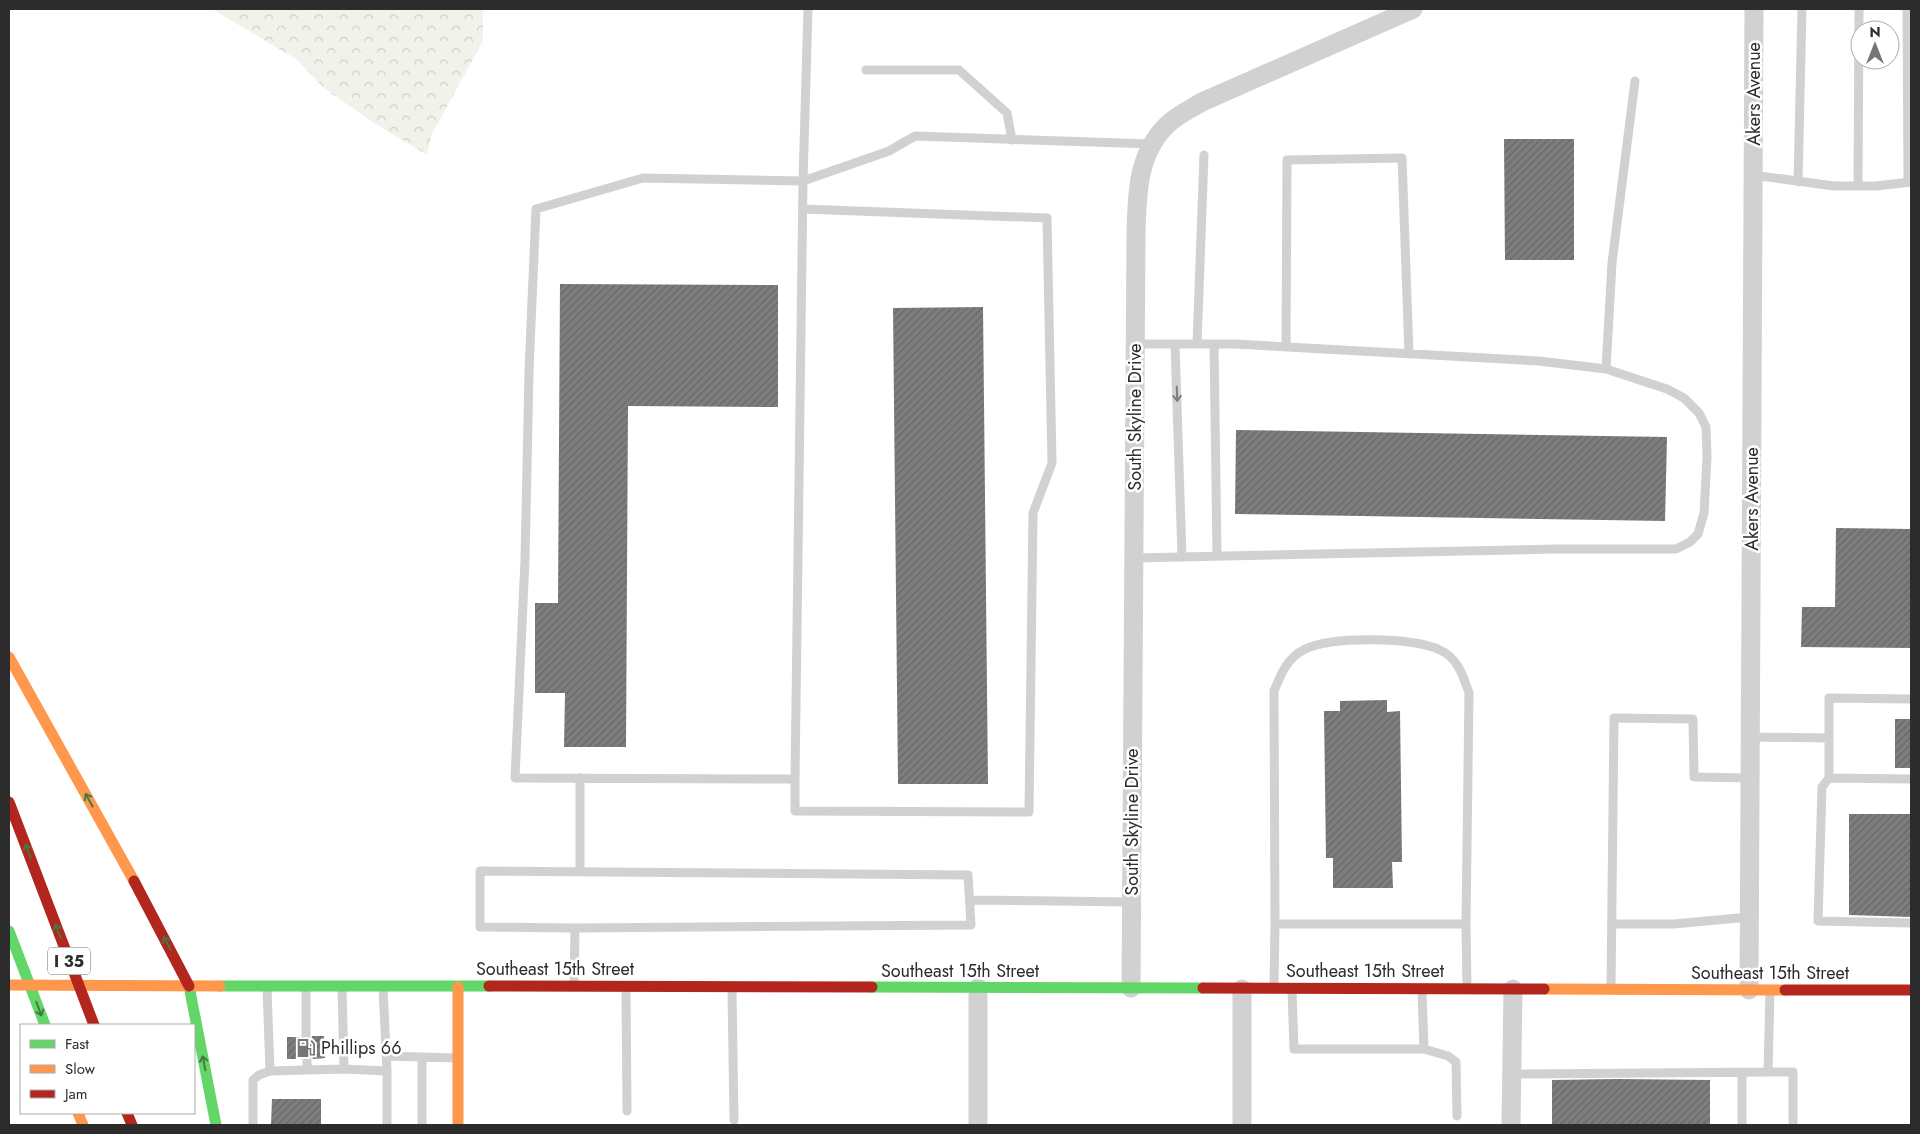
<svg xmlns="http://www.w3.org/2000/svg" width="1920" height="1134" viewBox="0 0 1920 1134" font-family="Jost,sans-serif">
<style>
.forest{fill:url(#forest-crowns)}
.building{fill:url(#building-hatch)}
.lines{fill:none;stroke-linecap:round;stroke-linejoin:round}
.lane{stroke:#d1d1d1;stroke-width:9}
.street{stroke:#d1d1d1;stroke-width:19}
.fast{stroke:#63d668;stroke-width:11}
.slow{stroke:#ff974d;stroke-width:11}
.jam{stroke:#b3261e;stroke-width:11}
.oneway{stroke:#7e7e7e}
.oneway2{stroke:#457847}
.labels{text-anchor:middle;dominant-baseline:central;stroke-width:5;stroke-linejoin:round;paint-order:stroke}
.shield{fill:#fff;stroke:#6b6b6b;stroke-width:1}
.shield-label{font-size:16px;font-weight:bold;fill:#2c2c2c}
.street-label{font-size:18px;fill:#2c2c2c;stroke:#fff}
.poi-label{font-size:18px;fill:#2c2c2c;stroke:#fff;text-anchor:start}
</style>
<defs>
<pattern id="forest-crowns" width="20" height="18" patternUnits="userSpaceOnUse" patternTransform="scale(1.25)"><rect width="20" height="18" fill="#f1f3ea"/><path d="M2 6a3 3 0 1 1 6 0M12 15a3 3 0 1 1 6 0" fill="none" stroke="#cfd0c9"/></pattern>
<pattern id="building-hatch" width="6" height="6" patternUnits="userSpaceOnUse" patternTransform="scale(1.25)"><rect width="6" height="6" fill="#7d7d7d"/><path d="M-1 1l2-2M0 6l6-6M5 7l2-2" fill="none" stroke="#676767"/></pattern>
</defs>
<rect width="100%" height="100%" fill="#fff"/>
<!-- forest -->
<path class="forest" d="M212 9H483V41L431 136 427 155 371 121 325 89 296 59Z"/>
<!-- building -->
<path class="building" d="M1504 139H1574V260H1505Z
M560 284 778 285V407L628 406 626 747H564L565 693H535V603H558Z
M983 307 988 784H898L893 308Z
M1236 430 1667 437 1665 521 1235 514Z
M1836 528 1911 529V648L1801 647 1802 607H1835Z
M1387 700V712L1400 711 1402 862H1392L1393 888H1333V858H1326L1324 711H1340V701Z
M1895 719H1911V768H1895Z
M1849 814H1911V917L1849 915Z
M312 1036H324L325 1058 313 1059 311 1054 307 1053 302 1055 301 1059H287V1037H300L302 1042 306 1043 311 1041Z
M1617 1079 1710 1080V1125H1552V1080Z
M272 1099H321V1125H271Z"/>
<g class="lines">
<!-- lane -->
<path class="lane" d="M808 9 803 181 889 151 915 136 1152 144
M1907 9 1908 182
M866 70H959L1007 113 1012 140
M1753 175 1834 186H1876L1911 182
M1798 182 1802 9
M1858 186 1859 9
M1197 344 1204 155
M1214 344 1217 555
M1175 345 1182 556
M1286 347 1287 160 1402 158 1409 354
M1606 369 1612 263 1635 81
M1134 558 1556 549H1676L1690 542 1698 534 1704 513 1707 457 1706 427 1699 413 1684 398 1667 389 1606 369 1539 361 1235 344H1135
M1750 737 1829 738V778L1911 779
M1829 738V698L1911 699
M580 778V871
M1829 778 1822 787 1818 921 1911 923
M795 779 803 181 643 178 536 209 529 371 525 560 515 778 795 779V811L1029 812 1033 513 1052 463 1047 218 803 209
M480 871 968 875 971 925 575 928 480 927Z
M970 900 1131 902
M1275 924 1274 691C1281 674 1287 658 1305 649 1333 636 1412 637 1440 650 1458 658 1463 676 1469 693L1466 924
M1612 924H1674L1749 917
M574 985 575 928
M1274 986 1275 924H1466L1467 988
M306 987V1037
M1611 987 1614 718 1693 719 1694 777 1750 778
M383 988 387 1071V1125
M267 989 270 1071 344 1069 342 988
M626 990 627 1111
M732 990 734 1120
M1292 991 1294 1049H1424L1422 992
M1424 1049 1448 1056 1456 1062 1457 1116
M386 1056 456 1058
M307 1059V1070
M344 1069 387 1071
M1768 1072H1793V1125
M1512 1074 1768 1072 1770 991
M253 1125V1080L259 1075 270 1071
M422 1125V1057
M1742 1125V1072"/>
<!-- street -->
<path class="street" d="M1131 988 1136 234C1137 195 1137 154 1167 125 1177 115 1190 109 1202 102L1413 9
M1242 989V1125
M1749 990 1754 9
M978 1125V988
M1511 1125 1513 989"/>
<!-- fast -->
<path class="fast" d="M9 931 45 1025
M189 986 216 1125
M220 986H489
M872 987 1203 988"/>
<!-- slow -->
<path class="slow" d="M9 657 134 881
M9 985 220 986
M458 987V1125
M1544 989 1785 990
M78 1113 83 1125"/>
<!-- jam -->
<path class="jam" d="M9 802 94 1025
M134 881 189 986
M489 986 872 987
M1203 988 1544 989
M1785 990H1911
M127 1113 132 1125"/>
</g>
<!-- one-way arrows -->
<defs><path id="oneway-shaft" d="M-6 0H5M1.5-3L5.5 0L1.5 3" fill="none" stroke-width="1.6" stroke-linecap="round" stroke-linejoin="round" transform="scale(1.25)"/></defs>
<use class="oneway" href="#oneway-shaft" transform="translate(1177 394) rotate(88)"/>
<g class="oneway2">
<use href="#oneway-shaft" transform="translate(89 800) rotate(-119)"/>
<use href="#oneway-shaft" transform="translate(28 851) rotate(-111)"/>
<use href="#oneway-shaft" transform="translate(58 931) rotate(-111)"/>
<use href="#oneway-shaft" transform="translate(167 943) rotate(-118)"/>
<use href="#oneway-shaft" transform="translate(39 1009) rotate(69)"/>
<use href="#oneway-shaft" transform="translate(204 1063) rotate(-101)"/>
</g>
<!-- icons -->
<defs>
<g id="fuel-bare" transform="scale(1.5)"><path d="M-5.5-6h7V0h2V4h1.3V-2.5L3-4.5l.8-.8L6-3V5H2.5V1h-1V6h-7ZM-4.2-4.7v3.2H.2V-4.7Z" fill="#767676" stroke="#fff" stroke-width="2.5" paint-order="stroke"/></g>
</defs>
<g fill-rule="evenodd">
<use href="#fuel-bare" x="306" y="1048"/>
</g>
<g class="labels">
<!-- shield labels -->
<rect class="shield" x="48" y="947.5" width="42" height="27" rx="4"/>
<g class="shield-label">
<text x="69" y="961">I 35</text>
</g>
<!-- street labels -->
<g class="street-label">
<text transform="translate(1754 94) rotate(-90)">Akers Avenue</text>
<text transform="translate(1135 417) rotate(-90)">South Skyline Drive</text>
<text transform="translate(1752 499) rotate(-90)">Akers Avenue</text>
<text transform="translate(1132 822) rotate(-90)">South Skyline Drive</text>
<text x="555" y="969">Southeast 15th Street</text>
<text x="960" y="971">Southeast 15th Street</text>
<text x="1365" y="971">Southeast 15th Street</text>
<text x="1770" y="973">Southeast 15th Street</text>
</g>
<!-- poi labels -->
<g class="poi-label">
<text x="321" y="1048">Phillips 66</text>
</g>
</g>
<!-- border -->
<rect width="1920" height="1134" fill="none" stroke="#2c2c2c" stroke-width="20"/>
<!-- legend -->
<rect x="20" y="1024" width="175" height="90" fill="#ffffff" stroke="#ababab"/>
<rect x="30" y="1040" width="25" height="8" fill="#63d668" stroke="#ababab"/>
<text x="65" y="1049" font-size="15" fill="#2c2c2c">Fast</text>
<rect x="30" y="1065" width="25" height="8" fill="#ff974d" stroke="#ababab"/>
<text x="65" y="1074" font-size="15" fill="#2c2c2c">Slow</text>
<rect x="30" y="1090" width="25" height="8" fill="#b3261e" stroke="#ababab"/>
<text x="65" y="1099" font-size="15" fill="#2c2c2c">Jam</text>
<!-- north arrow -->
<g transform="translate(1875 45)"><circle r="24" fill="#ffffff" stroke="#ababab"/>
<path d="M0-4L9 19L0 12L-9 19Z" fill="#767676"/>
<text y="-8" font-size="14" font-weight="bold" text-anchor="middle" fill="#2c2c2c">N</text>
</g>
</svg>
